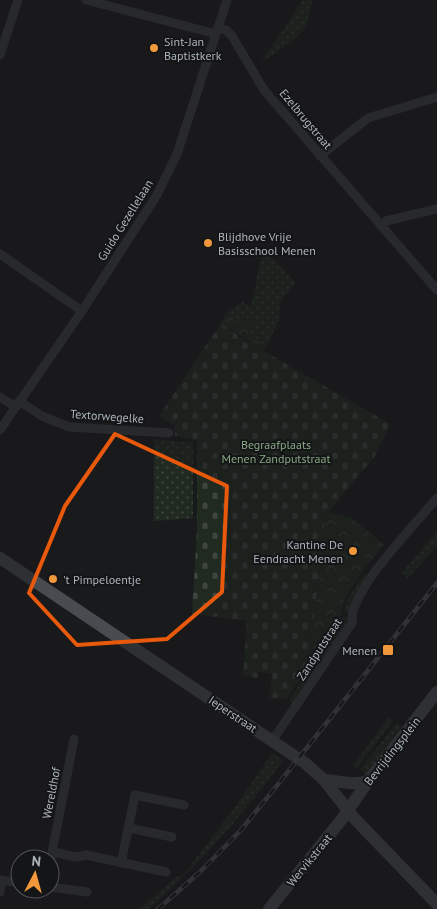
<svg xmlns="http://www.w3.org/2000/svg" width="437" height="909" viewBox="0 0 437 909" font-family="'PT Sans',sans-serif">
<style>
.grass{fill:url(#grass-dots)}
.forest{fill:url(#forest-crowns)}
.cemetery{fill:url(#cemetery-stones)}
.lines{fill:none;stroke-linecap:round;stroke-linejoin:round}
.street{stroke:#3a3c41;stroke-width:9}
.secondary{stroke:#484c51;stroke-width:12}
.rail-casing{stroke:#4d5156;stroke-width:4.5}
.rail{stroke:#141517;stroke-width:2.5;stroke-dasharray:8;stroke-linecap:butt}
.marked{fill:none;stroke:#e8590c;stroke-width:4;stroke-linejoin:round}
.poi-dot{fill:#f1973c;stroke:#141517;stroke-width:2}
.labels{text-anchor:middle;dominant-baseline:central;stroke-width:4;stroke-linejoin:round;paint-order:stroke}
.poi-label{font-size:12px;fill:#acb3bb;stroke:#141517;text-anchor:start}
.street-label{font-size:12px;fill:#acb3bb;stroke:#141517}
.park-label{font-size:12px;fill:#87a683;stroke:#141517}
</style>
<defs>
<pattern id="grass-dots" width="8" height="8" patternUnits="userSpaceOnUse" patternTransform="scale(1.25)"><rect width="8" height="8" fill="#212a21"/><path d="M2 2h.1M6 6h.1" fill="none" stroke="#3f463f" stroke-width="1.8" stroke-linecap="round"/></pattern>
<pattern id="forest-crowns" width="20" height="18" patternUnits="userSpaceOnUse" patternTransform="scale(1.25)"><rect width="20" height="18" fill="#212a21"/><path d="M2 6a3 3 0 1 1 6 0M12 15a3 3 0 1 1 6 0" fill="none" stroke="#3f463f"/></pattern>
<pattern id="cemetery-stones" width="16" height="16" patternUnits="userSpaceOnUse" patternTransform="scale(1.25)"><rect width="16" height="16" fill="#212a21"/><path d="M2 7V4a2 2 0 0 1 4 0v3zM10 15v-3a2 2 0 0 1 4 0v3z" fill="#3f463f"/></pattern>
</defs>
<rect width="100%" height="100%" fill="#191a1c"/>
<!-- grass -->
<path class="grass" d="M303 0H313C310 8 309 19 305 27 297 41 274 54 261 62Z
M262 253 275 260 296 283 281 300 279 321 266 346 250 336 253 323 244 317 239 324 225 314 243 302 251 307Z
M154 439 192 443 193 445V518L154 521Z
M437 531V546L408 578 402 573Z
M364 573 367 576 350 604 348 613H344L346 602Z
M343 617H348L345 626 293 703 289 700 342 622Z
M389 717 393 721 357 768 353 765Z
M396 723 401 727 366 774 360 770Z
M272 753 283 761C243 814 199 866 148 909H139L178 876 181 877 185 873 235 807Z"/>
<!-- forest -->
<path class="forest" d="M225 314 239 323 244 316 254 323 251 336 266 346 264 351 221 323Z
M328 512 352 518 384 545 361 573 344 601 339 623 309 666 325 516Z"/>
<!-- cemetery -->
<path class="cemetery" d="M221 323 243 339 390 424 375 456 325 516 309 666 286 699 269 698 272 674 259 672 258 678 243 676 247 621 192 614 197 530V440L175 436 174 425 159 416Z"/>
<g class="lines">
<!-- street -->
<path class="street" d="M86 0 216 34
M218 28 226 30 232 36 264 90 437 290
M0 55 18 0
M320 156 368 118 437 97
M380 225 386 221 437 209
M0 254 82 311
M0 397 16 407
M19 401 42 416 69 427 169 433
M0 430 82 311 157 195 177 154 227 0
M272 741 352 623C352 618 352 613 354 608 367 573 412 528 437 498
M129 828 172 837
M53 852 77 857 86 855 166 872
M50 863 74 739
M121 863 135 795 184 805
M0 880 20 883
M50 887 87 892
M0 892 1 881"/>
<!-- secondary -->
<path class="secondary" d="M0 558 305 763 324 780 354 818 437 904
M324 780C341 781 351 786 368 781
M269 909 342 819 368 781 437 692"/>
<!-- rail casing -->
<g class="rail-casing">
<path id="rail" d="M158 909 201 871 241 830 279 783 437 583"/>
</g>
<!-- rail -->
<use href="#rail" class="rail"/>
</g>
<!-- marked area -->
<path d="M0 0H437V909H0ZM115 434 227 486 222 592 167 639 77 645 29 593 65 506Z" fill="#191a1c" fill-opacity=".55" fill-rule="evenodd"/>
<path class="marked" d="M115 434 227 486 222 592 167 639 77 645 29 593 65 506Z"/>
<!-- markers -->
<g class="poi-dot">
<circle cx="154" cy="48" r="5"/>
<circle cx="208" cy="243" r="5"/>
<circle cx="353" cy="551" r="5"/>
<circle cx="53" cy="579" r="5"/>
<rect x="382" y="644" width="12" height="12" rx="2.5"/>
</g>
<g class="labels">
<!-- poi labels -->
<g class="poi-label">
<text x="164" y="41">Sint-Jan<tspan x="164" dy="14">Baptistkerk</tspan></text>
<text x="218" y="236">Blijdhove Vrije<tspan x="218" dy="14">Basisschool Menen</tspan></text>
<text x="343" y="544" text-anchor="end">Kantine De<tspan x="343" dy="14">Eendracht Menen</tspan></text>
<text x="63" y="579">'t Pimpeloentje</text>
<text x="377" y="650" text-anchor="end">Menen</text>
</g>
<!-- street labels -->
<g class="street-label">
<text transform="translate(306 119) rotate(50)">Ezelbrugstraat</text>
<text transform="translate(125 220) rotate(-58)">Guido Gezellelaan</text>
<text transform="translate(107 416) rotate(4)">Textorwegelke</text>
<text transform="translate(319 649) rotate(-57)">Zandputstraat</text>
<text transform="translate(233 714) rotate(34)">Ieperstraat</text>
<text transform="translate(392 751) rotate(-52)">Bevrijdingsplein</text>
<text transform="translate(51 793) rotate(-79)">Wereldhof</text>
<text transform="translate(309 860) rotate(-51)">Wervikstraat</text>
</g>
<!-- park labels -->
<g class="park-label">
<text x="276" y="444">Begraafplaats<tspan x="276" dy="14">Menen Zandputstraat</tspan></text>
</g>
</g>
<!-- north arrow -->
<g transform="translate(35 874) rotate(6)"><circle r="24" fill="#141517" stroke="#515459"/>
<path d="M0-4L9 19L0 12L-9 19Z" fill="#f1973c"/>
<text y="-8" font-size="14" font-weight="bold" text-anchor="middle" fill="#acb3bb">N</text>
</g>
</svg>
